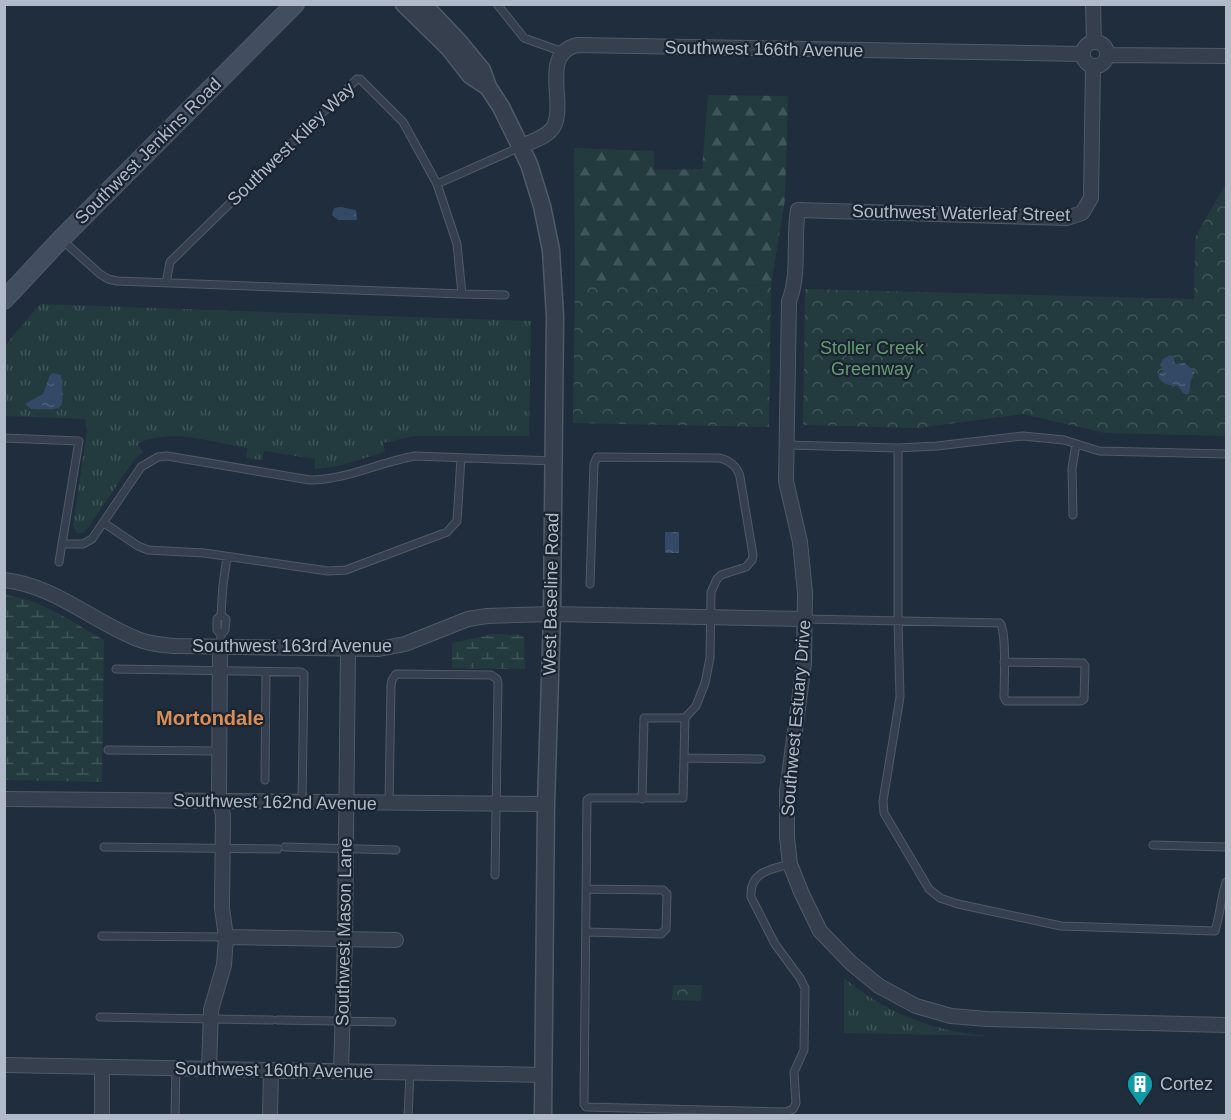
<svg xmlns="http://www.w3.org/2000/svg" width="1231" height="1120" viewBox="0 0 1231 1120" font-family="Arial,sans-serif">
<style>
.grass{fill:url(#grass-tufts)}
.forest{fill:url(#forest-firs)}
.wetland{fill:url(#wetland-marsh)}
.park{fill:url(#park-crowns)}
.water{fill:url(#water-ripples)}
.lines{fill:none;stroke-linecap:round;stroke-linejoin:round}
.service-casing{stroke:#505a68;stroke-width:9}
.minor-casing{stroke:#505a68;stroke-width:16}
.tertiary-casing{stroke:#505a68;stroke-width:19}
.secondary-casing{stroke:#505a68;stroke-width:20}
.service{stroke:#353f4d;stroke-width:7}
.minor{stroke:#353f4d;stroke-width:14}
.tertiary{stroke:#353f4d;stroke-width:16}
.secondary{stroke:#424e60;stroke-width:18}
.labels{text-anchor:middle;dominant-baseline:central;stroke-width:4.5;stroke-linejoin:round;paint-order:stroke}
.street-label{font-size:18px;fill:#b0bac9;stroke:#1a2431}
.park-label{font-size:18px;fill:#659b70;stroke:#1a2431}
.poi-label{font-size:18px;fill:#b0bac9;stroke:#1a2431;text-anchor:start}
.neighbourhood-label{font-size:20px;font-weight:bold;fill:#dc8d57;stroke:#1a2431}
</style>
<defs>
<pattern id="grass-tufts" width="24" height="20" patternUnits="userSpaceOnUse" patternTransform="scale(1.5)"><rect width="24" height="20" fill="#233b3e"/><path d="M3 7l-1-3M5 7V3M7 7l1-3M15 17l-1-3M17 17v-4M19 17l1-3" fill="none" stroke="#405559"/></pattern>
<pattern id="forest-firs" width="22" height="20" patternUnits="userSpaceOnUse" patternTransform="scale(1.5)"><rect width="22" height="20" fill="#233b3e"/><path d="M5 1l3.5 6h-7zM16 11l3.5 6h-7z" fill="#405559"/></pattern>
<pattern id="wetland-marsh" width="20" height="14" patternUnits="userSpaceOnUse" patternTransform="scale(1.5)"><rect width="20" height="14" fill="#233b3e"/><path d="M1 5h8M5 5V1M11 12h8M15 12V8" fill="none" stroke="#405559"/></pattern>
<pattern id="park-crowns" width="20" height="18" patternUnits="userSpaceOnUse" patternTransform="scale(1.5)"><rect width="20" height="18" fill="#233b3e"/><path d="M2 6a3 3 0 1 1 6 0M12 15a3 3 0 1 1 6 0" fill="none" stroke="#405559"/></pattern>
<pattern id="water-ripples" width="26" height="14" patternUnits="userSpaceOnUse" patternTransform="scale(1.5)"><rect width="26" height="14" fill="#334966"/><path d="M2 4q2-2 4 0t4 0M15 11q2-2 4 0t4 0" fill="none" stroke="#4e617b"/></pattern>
</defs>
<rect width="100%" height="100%" fill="#202d3d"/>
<!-- grass -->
<path class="grass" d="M40 304 531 321 529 436H414L383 443 385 452 338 466 315 469V459L264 451 262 460 246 458 247 448C215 443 168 427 138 444L143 452 134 460 88 528 83 533H77L73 525 87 431 85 419 5 416V346Z
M844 978C887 1014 935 1032 990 1036L844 1033Z"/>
<!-- forest -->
<path class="forest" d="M708 95 788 96 785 199 771 286 575 282 574 148 654 151V170L702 169Z"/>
<!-- wetland -->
<path class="wetland" d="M5 595C41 599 73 623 104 640L102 782 5 780Z
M493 634 519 635 524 637 525 669 452 668V643Z"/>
<!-- park -->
<path class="park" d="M1226 183V436L1105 433 1023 414 918 428 803 425 805 289 1194 299 1195 238Z
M575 282 771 286 769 427 573 423Z
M673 985H702L701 1001 672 1000Z"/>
<!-- water -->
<path class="water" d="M340 207 356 210 357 220H338L332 215 334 208Z
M1170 355 1174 357V362L1176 364 1185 363 1195 372 1191 380 1189 394H1184L1178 386C1169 385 1161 385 1158 375L1164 370 1160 365 1163 359Z
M53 373 61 375C64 411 67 410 31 409L25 404 43 394 50 375Z
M665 532H679V553H665Z"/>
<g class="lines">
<!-- service casing -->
<g class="service-casing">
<path id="service" d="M497 4 524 38 563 52
M437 184 520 147
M61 239 100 274 108 279 117 281 462 294 457 244 437 184 403 122 360 79H357L170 262 166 283
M462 294 505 295
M4 438 79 441 59 562
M786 445 898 448 937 446 1023 436 1064 440 1099 451 1226 454
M898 448V621L900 697 883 801 884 813 929 889 940 898 958 904 1061 926 1215 931C1220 915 1221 898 1226 882
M1073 515 1072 468 1076 444
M104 523 138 546 148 550 204 553 328 571 346 570 447 532 457 521 461 458
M62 544H83L92 539 141 467 158 457 167 456 310 480C346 480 380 462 415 456L553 461
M590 584 594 464 597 457 719 458C729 460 738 467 740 477L753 555 752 560 746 567 721 575 717 579 711 592 710 658 705 683 696 706 685 718 683 798H590L587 800 584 1104 586 1107 786 1112 793 1109 796 1103 794 1072 804 1050 805 988 800 978 775 944 751 897C749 872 771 869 790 864
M805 619 1000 623C1007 633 1004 682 1004 697L1006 701H1081L1084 699 1085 666 1083 663 1004 662
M221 635 225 630 226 619 221 615
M220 648 221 635 217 630V619L221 615 223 585 227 557
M116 669 301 672 304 674 302 801
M108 750 219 751
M684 758 761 759
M265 780 266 672
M642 799 644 718H685
M389 803 391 686 392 680 396 674 491 675 497 679 498 683 495 875
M1153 845 1226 847
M104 847 278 849
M285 847 396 850
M586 932 661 934 666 929 667 894 663 890 586 889
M102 936 226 937
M100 1017 272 1020
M278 1020 392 1022
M175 1116 176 1068
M408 1116 410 1073"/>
</g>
<!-- minor casing -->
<g class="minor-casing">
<path id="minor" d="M1093 4 1094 42
M1083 54a12 12 0 1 1 24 0a12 12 0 1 1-24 0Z
M1107 55 1226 56
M1093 66 1091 198 1082 213 1067 218 798 210C793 238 800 275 789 301L786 481 800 542 805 593 804 663 787 791V837L790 864 801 892 820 931 851 963 879 986 916 1006 951 1016 987 1019 1226 1025
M522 146C532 141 548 137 554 126 566 102 540 54 577 45L1083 54
M4 580C53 585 91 620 135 638 148 644 163 645 176 646L379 649 405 644 468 619 487 616 552 614 805 619
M4 799 546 804
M226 937 396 940
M4 1065 544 1075
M209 1069 211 1010 224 965 226 937 222 908 223 815 219 800 220 648
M341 1072 345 939 348 649
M102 1116V1067
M270 1116 271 1070"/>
</g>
<!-- tertiary casing -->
<g class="tertiary-casing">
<path id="tertiary" d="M404 4 449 48 470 75 488 87
M423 4 459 42 482 70 488 87 501 107 529 164 542 206 551 250 555 316 552 614 546 804 543 1116"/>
</g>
<!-- secondary casing -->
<g class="secondary-casing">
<path id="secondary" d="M4 300 61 239 295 4"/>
</g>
<!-- service -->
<use href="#service" class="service"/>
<!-- minor -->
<use href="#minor" class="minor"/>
<!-- tertiary -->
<use href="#tertiary" class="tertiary"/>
<!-- secondary -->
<use href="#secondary" class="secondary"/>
</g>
<!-- icons -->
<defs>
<g id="building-pin" transform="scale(1.35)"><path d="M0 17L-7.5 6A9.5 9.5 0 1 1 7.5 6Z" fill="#0f9aa8" stroke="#1a2431"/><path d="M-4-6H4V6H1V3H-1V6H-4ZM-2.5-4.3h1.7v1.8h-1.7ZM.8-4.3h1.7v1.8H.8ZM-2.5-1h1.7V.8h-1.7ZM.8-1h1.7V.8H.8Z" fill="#fff"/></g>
</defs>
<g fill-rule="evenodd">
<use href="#building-pin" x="1140" y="1084"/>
</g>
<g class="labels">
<!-- street labels -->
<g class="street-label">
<text transform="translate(764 49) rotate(1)">Southwest 166th Avenue</text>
<text transform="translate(291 144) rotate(-44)">Southwest Kiley Way</text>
<text transform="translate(148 151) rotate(-45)">Southwest Jenkins Road</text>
<text transform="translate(961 213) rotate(1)">Southwest Waterleaf Street</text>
<text transform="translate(551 594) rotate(-89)">West Baseline Road</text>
<text x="292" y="646">Southwest 163rd Avenue</text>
<text transform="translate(796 718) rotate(-85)">Southwest Estuary Drive</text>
<text transform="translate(275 802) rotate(1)">Southwest 162nd Avenue</text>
<text transform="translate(344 932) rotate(-89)">Southwest Mason Lane</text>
<text transform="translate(274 1070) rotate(1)">Southwest 160th Avenue</text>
</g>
<!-- park labels -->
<g class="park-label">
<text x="872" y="348">Stoller Creek<tspan x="872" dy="21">Greenway</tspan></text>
</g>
<!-- poi labels -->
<g class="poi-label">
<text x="1160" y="1084">Cortez</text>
</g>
<!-- neighbourhood labels -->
<g class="neighbourhood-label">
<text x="210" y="718">Mortondale</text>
</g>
</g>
<!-- border -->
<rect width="1231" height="1120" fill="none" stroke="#b0bac9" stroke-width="12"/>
</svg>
